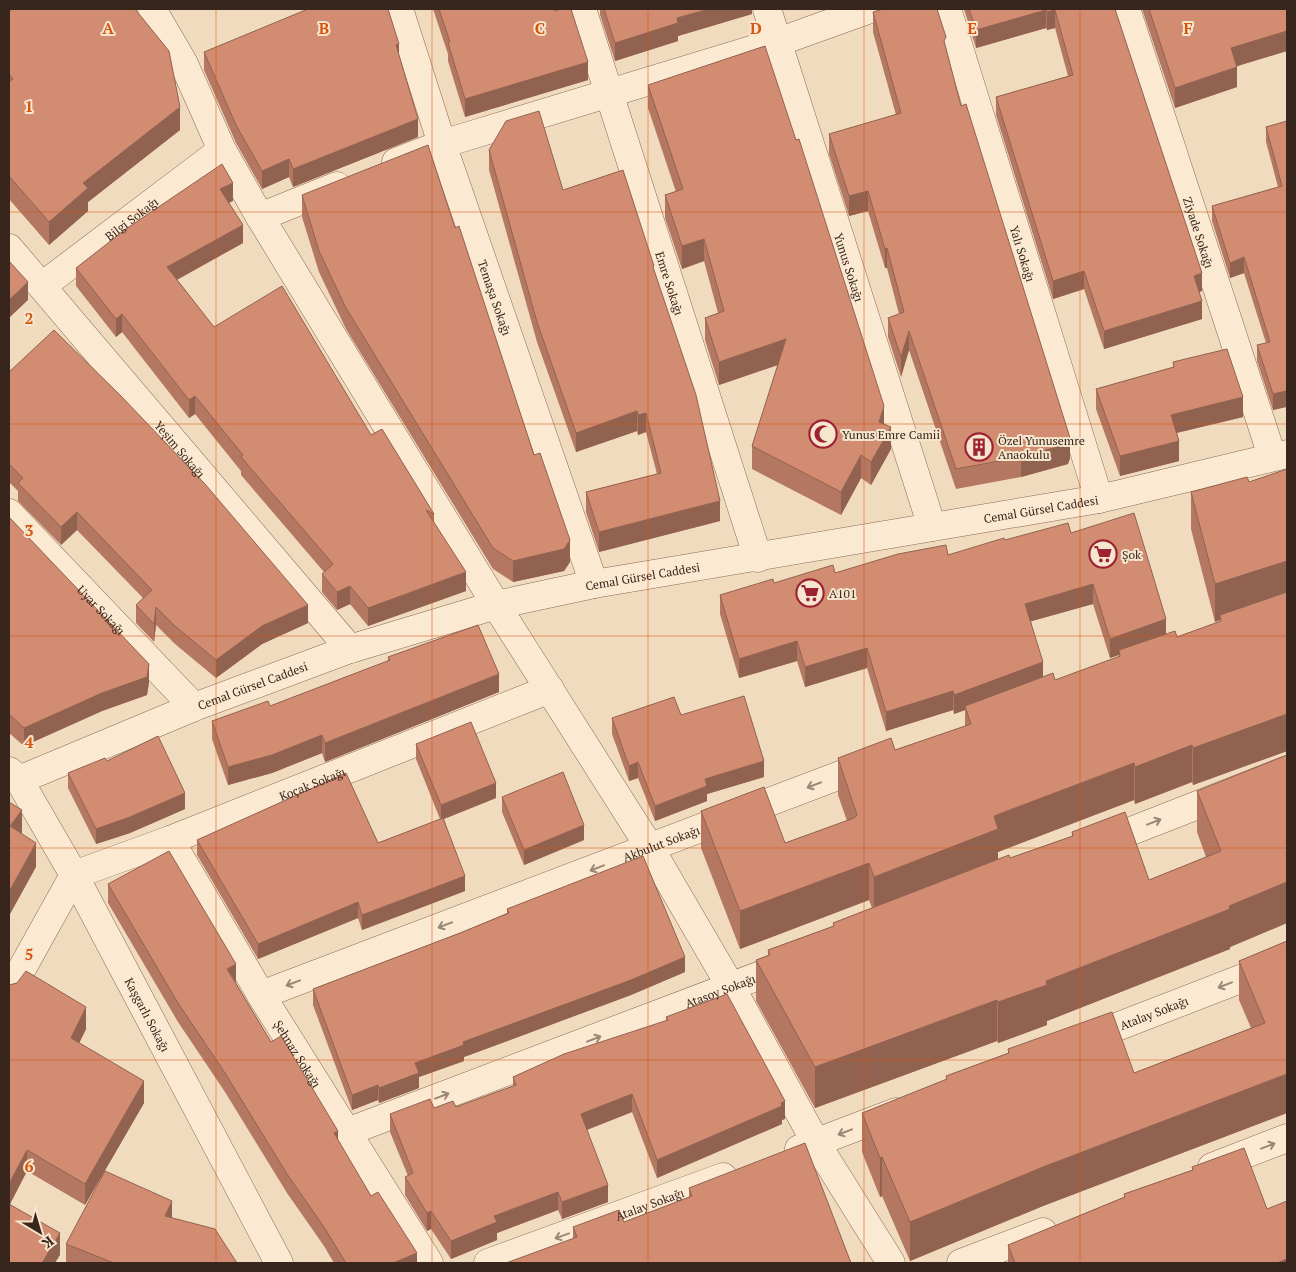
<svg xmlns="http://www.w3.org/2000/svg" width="1296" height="1272" viewBox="0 0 1296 1272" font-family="'PT Serif',serif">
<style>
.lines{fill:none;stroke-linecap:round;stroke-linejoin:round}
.minor-casing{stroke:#8a6a56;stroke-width:29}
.tertiary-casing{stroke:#8a6a56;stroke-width:29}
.minor{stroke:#fbe9d2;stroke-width:28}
.tertiary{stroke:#fbe9d2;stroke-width:28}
.wall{fill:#b47862;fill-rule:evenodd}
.shaded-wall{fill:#926250}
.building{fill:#d18c72;stroke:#926250}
.oneway{stroke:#9a8776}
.grid{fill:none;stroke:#d6540e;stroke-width:1;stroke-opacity:0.55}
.labels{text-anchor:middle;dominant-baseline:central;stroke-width:4;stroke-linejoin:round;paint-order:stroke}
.street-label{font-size:12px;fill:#38251b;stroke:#f7e6ce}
.poi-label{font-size:12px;fill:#38251b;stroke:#f7e6ce;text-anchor:start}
.grid-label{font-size:16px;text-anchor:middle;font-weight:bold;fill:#d6540e;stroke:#f7e6ce;stroke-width:4;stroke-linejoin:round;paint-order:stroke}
</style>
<rect width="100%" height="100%" fill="#f1dbbe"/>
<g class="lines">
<!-- minor casing -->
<g class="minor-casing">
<g id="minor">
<path d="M152 9 183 62 222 150 260 217 496 605 650 848 731 987 816 1143 891 1263"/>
<path id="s1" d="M399 9 442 144 594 584"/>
<path id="s2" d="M582 9 758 558"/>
<path id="s3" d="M767 9 932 527"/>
<path id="s4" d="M947 9 1099 499"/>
<path id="s5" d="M1126 9 1272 456"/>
<path d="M396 162 442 144 778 42 870 9"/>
<path d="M260 217 337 186"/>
<path id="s6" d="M9 248 350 649"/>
<path id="s7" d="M42 286 222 150"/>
<path id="s8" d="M9 513 194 707"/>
<path id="s9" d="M170 840 261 995 429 1263"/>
<path d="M1098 844 1287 770"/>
<path id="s10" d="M9 992 74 875 170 840 550 689"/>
<path id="s11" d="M261 995 872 763"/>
<path id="s12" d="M1083 1040 1287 961"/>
<path id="s13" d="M347 1132 790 964"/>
<path d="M799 1149 896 1112"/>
<path d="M1212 1167 1287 1138"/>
<path id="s14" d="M488 1263 723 1177"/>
<path d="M961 1263 1043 1232"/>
</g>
</g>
<!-- tertiary casing -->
<g class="tertiary-casing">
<g id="tertiary">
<path id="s15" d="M9 771 19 780 74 875 279 1263"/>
<path id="s16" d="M19 780 194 707 350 649 496 605 594 584 1099 499 1287 454"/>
</g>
</g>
<!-- minor -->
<use href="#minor" class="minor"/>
<!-- tertiary -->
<use href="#tertiary" class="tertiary"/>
</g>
<!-- wall -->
<path class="wall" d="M433 9H554L588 80 465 117 448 61V54Z
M600 9H752V14L678 36V41L615 61 600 15Z
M964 9H1115L1202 291 1199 292 1202 319 1104 349 1084 289 1053 299 996 115V97L1068 76 1055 28 1047 30 1046 28 976 48Z
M1142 9H1287V51L1237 66V87L1175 108Z
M9 11 180 130 88 202V211L49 245 9 199Z
M873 12 946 48 961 106 1070 458 1068 464 1021 477 956 489 909 350 901 377 888 337V318L899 314 887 268H885L868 211 849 216 829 154V134L896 115 873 32Z
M204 52 399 56 418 137 293 187 289 177 262 189 236 143 204 70Z
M648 85 884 424 891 449 871 485 861 478 841 515 752 469V446L778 365 719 385 705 340V318L718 313 704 261 682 269 665 218V195L676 192 648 108Z
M1287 121V411L1286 407 1273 410 1257 361V345L1266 343 1244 273 1230 278 1212 221V206L1278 187 1266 142V127Z
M489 150 563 190 654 272 720 521 599 552 586 512V492L657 474 646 432 638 435 637 431 576 452 537 342 489 170Z
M302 195 455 228 570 562 564 571 513 582 493 569 346 329 319 272 302 217Z
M233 201 229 203 243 243 177 280 214 327 371 435 434 514V522L466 591 368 626 350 604 337 610 322 592V574L324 572 241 475V471L195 414 189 418 122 332 116 337 76 286V268Z
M1173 362 1243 417 1177 433 1179 461 1120 476 1096 409V389L1173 367Z
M9 372 308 623 262 644 216 678 175 644 156 625 154 642 136 623V605L143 598 77 530 61 545 18 501V491L9 482Z
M1287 469V751L1193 785 1192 782 1135 804 1134 800 998 852V859L1010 858 1072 836V832L1149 880 1206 857 1197 832V791L1287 755V923L1230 947V949L1047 1021V1025L998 1043 997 1041 815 1108 756 1001V960L768 955V950L833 926V923L872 908 869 900 740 949 701 848V811L785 843 847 821 838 795V758L895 750 965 726V710L954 714 953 710 886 731 867 668 805 687 797 661 739 678 720 614V595L774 583 948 555 1005 540 1071 533 1166 634 1177 637 1220 622V620L1215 622 1191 529V492L1249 482ZM1093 604 1110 658 1119 655V657L1055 680 1043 677 1031 621Z
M9 517 149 682 147 695 102 711 24 746 9 733Z
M388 657 499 692 325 762 322 753 272 773 228 785 212 739V721L270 706 388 661Z
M681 715 764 777 707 794V801L655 821 638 778 629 781 612 734V718Z
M416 744 496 798 444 819 465 891 362 930 358 918 258 959 197 855V840L378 843 440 819 416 759Z
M107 761 185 809 130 833 96 844 68 788V773Z
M502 797 584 840 524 865 502 812Z
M108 884 236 983 271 1042 338 1141 371 1196 417 1263H334L324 1246 287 1193 225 1092 178 1022 108 903Z
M507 909 685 972 631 995 464 1057V1061L419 1077V1088L379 1103 378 1100 352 1110 313 1005V989L460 933 507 913Z
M1287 941V1113L1043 1206 910 1261 882 1196 880 1197 862 1152V1113L946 1080V1076L1008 1053V1049L1134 1073 1251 1028 1239 1000V961Z
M17 983 86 1029 79 1043 144 1103 85 1205 27 1171 10 1204 60 1255 9 1263V985Z
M666 1017 785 1119 782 1120V1124L657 1178 632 1112 587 1130 608 1202 562 1219 558 1210 497 1233V1240L451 1259 431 1229 427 1231 405 1195V1177L408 1176 390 1132V1114L434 1108 456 1107 513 1086V1077L666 1021Z
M1192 1167 1267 1209 1287 1263H1008V1245L1124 1197V1194L1192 1170Z
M689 1188 851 1263 573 1238V1227L624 1222 689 1197Z
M172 1218 237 1263H66V1244Z"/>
<!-- shaded-wall -->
<path class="shaded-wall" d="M709 9H752V14L678 36V41L615 61V43L677 18Z
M1046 10V28L976 48V30Z
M1055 10V28L1047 30V12Z
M1287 31V51L1231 68V48Z
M399 44V62L396 45Z
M588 62V80L465 117V99Z
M1237 67V87L1175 108V88Z
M180 107V130L88 202V211L49 245V222L83 183Z
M418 119V137L293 187V169Z
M289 159V177L262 189V171Z
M233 183V201L220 207V189Z
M868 191V211L849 216V196Z
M243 225V243L167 285V267Z
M704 239V261L682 269V246Z
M887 248V268H885V249Z
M1244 257V273L1230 278V263Z
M1084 271V289L1053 299V281Z
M1202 273V291L1194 294V276Z
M28 282V300L9 318V300Z
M1202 301V319L1104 349V331Z
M122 314V332L116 337V319Z
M909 331V350L901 377V357Z
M786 339V362L719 385V362Z
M1286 391V407L1273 410V394Z
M195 396V414L189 418V400Z
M1243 397V417L1171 434V415Z
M884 406V429L879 422Z
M637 411V431L576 452V433Z
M646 413V432L638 435V415Z
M891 427V449L871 485V462Z
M1070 438V458L1068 464 1021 477V457Z
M1179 441V461L1120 476V456Z
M861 455V478L841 515V492Z
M720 501V521L599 552V532Z
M77 512V530L61 545V527Z
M570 540V562L564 571 513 582V561Z
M1287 561V598L1220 615V620L1215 622V584Z
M466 572V591L368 626V608Z
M1093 584V604L1025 623V604Z
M350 586V604L337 610V592Z
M308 605V623L262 644 216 678V660L262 626Z
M156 607V625L154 642V624Z
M1166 619V638L1119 650V655L1110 658V639Z
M797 641V661L739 678V659Z
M867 648V668L805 687V667Z
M1043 662V681L965 706V710L954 714V695Z
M149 664V682L147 695 102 711 24 746V728Z
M499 674V692L325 762V743Z
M953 691V710L886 731V712Z
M1287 714V751L1193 785V748Z
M322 735V753L272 773 228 785V767Z
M1192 745V782L1135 804V767Z
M764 761V777L707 794V801L655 821V806L705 779Z
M638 762V778L629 781V766Z
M1134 763V800L998 852V866L874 915V877L994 816Z
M496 783V798L441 820V805Z
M185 793V809L130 833 96 844V829Z
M22 810V834L10 826Z
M584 825V840L524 865V850Z
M36 843V867L9 916V892Z
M869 863V900L740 949V911Z
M465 876V891L362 930V915Z
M1287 882V923L1230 947V949L1047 1021V1025L998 1043V1002L1046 981Z
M358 902V918L258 959V944Z
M685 957V972L631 995 464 1057V1061L419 1077V1088L379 1103V1088L415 1063 463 1042Z
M236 964V983L227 969Z
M997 1000V1041L815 1108V1067Z
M86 1007V1029L71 1060V1038Z
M1287 1074V1113L1043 1206 910 1261V1222L1043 1167Z
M144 1081V1103L85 1205V1184Z
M378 1085V1100L352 1110V1095Z
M632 1094V1112L581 1132V1114Z
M785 1101V1119L782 1120V1124L657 1178V1160Z
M338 1131V1150L334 1133Z
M27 1150V1171L9 1206V1184Z
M882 1157V1196L880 1197V1158Z
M608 1185V1202L562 1219V1202Z
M558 1192V1210L497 1233V1240L451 1259V1241L494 1216Z
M172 1201V1221L165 1216Z
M431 1211V1229L427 1231V1213Z
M60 1233V1255L55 1263H42Z
M417 1253V1263H393Z
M1287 1259V1263H1277Z"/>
<!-- building -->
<path class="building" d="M12 9H135L169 51 180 107 83 183 88 188 49 222 9 176V82L13 79 9 74V11Z
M308 9H388L399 44 396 45 418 119 293 169 289 159 262 171 236 125 204 52Z
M439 9H554L555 11 561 9H571L588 62 465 99 448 43 450 42Z
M604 9H709L677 18 678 23 615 43Z
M883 9H937L946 37 944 41 961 106 966 104 1070 438 1068 444 1021 457 956 469 909 331 901 357 888 318 904 312 887 248 885 249 868 191 849 196 829 134 901 113 873 12Z
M969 9H1115L1202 273 1194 276 1202 301 1104 331 1084 271 1053 281 996 97 1073 75 1055 10 1047 12 1046 10 976 30Z
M1149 9H1287V31L1231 48 1237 67 1175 88Z
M765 46 796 140 799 139 884 406 879 422 891 427 871 462 861 455 841 492 752 446 786 339 719 362 705 318 724 311 704 239 682 246 665 195 683 189 648 85Z
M539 111 563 190 623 170 654 266 653 267 696 395 720 501 599 532 586 492 661 473 646 413 638 415 637 411 576 433 537 322 489 150 506 121Z
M1287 121V395L1286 391 1273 394 1257 345 1270 342 1244 257 1230 263 1212 206 1282 186 1266 127Z
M428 145 455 228 459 226 534 455 540 453 570 540 564 549 513 561 493 548 346 308 319 251 302 195Z
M222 164 233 183 220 189 243 225 167 267 214 327 282 286 371 435 382 429 434 514 426 510 466 572 368 608 350 586 337 592 322 574 333 564 241 457 243 455 195 396 189 400 122 314 116 319 76 268 126 229Z
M9 261 28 282 9 300Z
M54 330 121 396 205 484 308 605 262 626 216 660 175 626 156 607 154 624 136 605 152 590 77 512 61 527 18 483 23 478 9 464V372Z
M1227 349 1243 397 1171 415 1179 441 1120 456 1096 389 1174 367 1173 362Z
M1287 469V561L1215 584 1191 492 1247 477 1249 482Z
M1134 513 1166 619 1110 639 1093 584 1025 604 1043 662 954 695 953 691 886 712 867 648 805 667 797 641 739 659 720 595 773 579 774 583 833 565 835 573 898 554 946 545 948 555 1004 538 1005 540 1068 523 1071 533Z
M9 517 149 664 147 677 102 693 24 728 9 714Z
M1287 592V714L1193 748 1192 745 1135 767 1134 763 994 816 998 829 874 877 869 863 740 911 701 811 764 787 785 843 854 818 857 815 838 758 891 738 895 750 971 724 965 706 1053 673 1055 680 1120 656 1119 650 1175 631 1177 637 1221 621 1220 615Z
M478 625 499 674 325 743 322 735 272 755 228 767 212 721 268 701 270 706 390 660 388 657Z
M744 696 764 761 705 779 707 786 655 806 638 762 629 766 612 718 674 697 681 715Z
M471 722 496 783 441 805 416 744Z
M158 736 185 793 130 817 96 829 68 773 105 758 107 761Z
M1287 755V882L1229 906 1230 909 1046 981 1047 985 998 1002 997 1000 815 1067 756 960 770 955 768 950 834 926 833 923 1009 855 1010 858 1073 836 1072 832 1125 812 1149 880 1221 851 1197 791Z
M563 772 584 825 524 850 502 797Z
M346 773 378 843 443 818 465 876 362 915 358 902 258 944 197 840Z
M9 802 22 810 10 826 36 843 9 892Z
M169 851 236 964 227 969 271 1042 281 1036 338 1131 334 1133 371 1196 378 1192 417 1253 393 1263H346L324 1227 287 1174 225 1073 178 1003 108 884Z
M643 856 685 957 631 980 463 1042 464 1045 415 1063 419 1073 379 1088 378 1085 352 1095 313 989 460 933 509 913 507 909Z
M1287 941V1074L1043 1167 910 1222 882 1157 880 1158 862 1113 947 1079 946 1076 1009 1053 1008 1049 1112 1012 1134 1073 1265 1023 1239 961Z
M26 971 86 1007 71 1038 144 1081 85 1184 27 1150 9 1184V985L17 983Z
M727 994 785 1101 781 1103 782 1106 657 1160 632 1094 581 1114 608 1185 562 1202 558 1192 494 1216 497 1222 451 1241 431 1211 427 1213 405 1177 413 1173 390 1114 430 1099 434 1108 453 1101 456 1107 516 1085 513 1077 564 1054 668 1020 666 1017Z
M805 1143 851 1263H506L577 1237 573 1227 619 1210 624 1222 692 1196 689 1188Z
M1244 1148 1267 1209 1287 1201V1259L1277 1263H1015L1008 1245 1125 1197 1124 1194 1193 1170 1192 1167Z
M105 1171 172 1201 165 1216 215 1229 237 1263H114L66 1244Z
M9 1204 60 1233 42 1263H9Z"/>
<!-- one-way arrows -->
<defs><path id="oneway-shaft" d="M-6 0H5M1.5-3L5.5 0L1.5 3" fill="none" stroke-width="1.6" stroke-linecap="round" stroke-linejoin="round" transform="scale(1.25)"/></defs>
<g class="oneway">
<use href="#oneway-shaft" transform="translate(814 785) rotate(159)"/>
<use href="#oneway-shaft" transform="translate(1154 822) rotate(-21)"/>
<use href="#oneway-shaft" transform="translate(597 868) rotate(159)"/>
<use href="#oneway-shaft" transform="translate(445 925) rotate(159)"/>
<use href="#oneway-shaft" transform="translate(293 983) rotate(159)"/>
<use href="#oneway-shaft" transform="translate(1225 985) rotate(159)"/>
<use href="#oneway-shaft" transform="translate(594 1039) rotate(-21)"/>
<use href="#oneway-shaft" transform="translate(442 1096) rotate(-21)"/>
<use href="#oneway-shaft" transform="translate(845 1132) rotate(159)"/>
<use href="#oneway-shaft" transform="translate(1268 1146) rotate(-21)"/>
<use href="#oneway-shaft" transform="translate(562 1236) rotate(160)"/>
</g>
<!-- grid -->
<path class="grid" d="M216 9V1263M432 9V1263M648 9V1263M864 9V1263M1080 9V1263M9 212H1287M9 424H1287M9 636H1287M9 848H1287M9 1060H1287"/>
<!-- icons -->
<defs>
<g id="mosque-ring" transform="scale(1.4375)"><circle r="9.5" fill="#f7e6ce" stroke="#9d2234" stroke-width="1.5"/><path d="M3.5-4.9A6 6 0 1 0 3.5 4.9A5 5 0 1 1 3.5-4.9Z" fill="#9d2234"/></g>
<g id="building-ring" transform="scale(1.4375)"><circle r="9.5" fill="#f7e6ce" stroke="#9d2234" stroke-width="1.5"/><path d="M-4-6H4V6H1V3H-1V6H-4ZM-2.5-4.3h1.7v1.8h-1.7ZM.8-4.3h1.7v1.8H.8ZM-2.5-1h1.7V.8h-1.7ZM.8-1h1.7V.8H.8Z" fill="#9d2234"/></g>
<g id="supermarket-ring" transform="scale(1.4375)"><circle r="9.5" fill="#f7e6ce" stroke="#9d2234" stroke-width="1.5"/><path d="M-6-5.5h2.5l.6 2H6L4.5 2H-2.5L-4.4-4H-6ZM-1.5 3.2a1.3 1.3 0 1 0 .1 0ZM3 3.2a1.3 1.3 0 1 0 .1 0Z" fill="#9d2234"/></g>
</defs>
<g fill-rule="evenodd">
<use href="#mosque-ring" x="823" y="434"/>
<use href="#building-ring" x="979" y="447"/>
<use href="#supermarket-ring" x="1103" y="554"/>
<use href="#supermarket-ring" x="810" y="593"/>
</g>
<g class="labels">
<!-- street labels -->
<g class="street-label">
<text stroke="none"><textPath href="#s7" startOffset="112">Bilgi Sokağı</textPath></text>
<text stroke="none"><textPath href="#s5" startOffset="235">Ziyade Sokağı</textPath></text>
<text stroke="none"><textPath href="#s4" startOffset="256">Yalı Sokağı</textPath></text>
<text stroke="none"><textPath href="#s3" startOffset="271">Yunus Sokağı</textPath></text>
<text stroke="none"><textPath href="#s2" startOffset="288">Emre Sokağı</textPath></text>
<text stroke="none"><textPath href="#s1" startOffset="304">Temaşa Sokağı</textPath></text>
<text stroke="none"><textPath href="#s6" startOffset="264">Yeşim Sokağı</textPath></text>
<text stroke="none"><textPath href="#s16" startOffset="1062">Cemal Gürsel Caddesi</textPath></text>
<text stroke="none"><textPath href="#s16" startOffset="658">Cemal Gürsel Caddesi</textPath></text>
<text stroke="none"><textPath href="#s8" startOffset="134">Uyar Sokağı</textPath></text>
<text stroke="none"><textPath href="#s16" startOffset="252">Cemal Gürsel Caddesi</textPath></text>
<text stroke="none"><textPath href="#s10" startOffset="389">Koçak Sokağı</textPath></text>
<text stroke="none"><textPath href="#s11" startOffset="428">Akbulut Sokağı</textPath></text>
<text stroke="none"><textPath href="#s13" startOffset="399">Atasoy Sokağı</textPath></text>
<text stroke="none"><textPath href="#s12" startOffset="76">Atalay Sokağı</textPath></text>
<text stroke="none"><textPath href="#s15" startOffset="281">Kaşgarlı Sokağı</textPath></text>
<text stroke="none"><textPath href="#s9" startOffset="249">Şehnaz Sokağı</textPath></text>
<text stroke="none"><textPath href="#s14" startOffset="172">Atalay Sokağı</textPath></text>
</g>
<!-- poi labels -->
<g class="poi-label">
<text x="842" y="434">Yunus Emre Camii</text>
<text x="998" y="440">Özel Yunusemre<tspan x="998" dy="14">Anaokulu</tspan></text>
<text x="1122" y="554">Şok</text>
<text x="829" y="593">A101</text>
</g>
</g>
<g class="grid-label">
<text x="108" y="34">A</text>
<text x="324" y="34">B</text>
<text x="540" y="34">C</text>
<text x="756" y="34">D</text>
<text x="972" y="34">E</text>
<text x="1188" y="34">F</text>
<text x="29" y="112">1</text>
<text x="29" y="324">2</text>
<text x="29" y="536">3</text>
<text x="29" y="748">4</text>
<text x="29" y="960">5</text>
<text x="29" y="1172">6</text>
</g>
<!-- border -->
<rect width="1296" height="1272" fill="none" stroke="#38251b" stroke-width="20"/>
<!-- north arrow -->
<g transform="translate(40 1232) rotate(142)" stroke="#f7e6ce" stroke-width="4" paint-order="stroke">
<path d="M0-4L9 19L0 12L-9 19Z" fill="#38251b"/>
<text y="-8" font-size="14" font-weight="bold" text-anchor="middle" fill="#38251b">K</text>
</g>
</svg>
